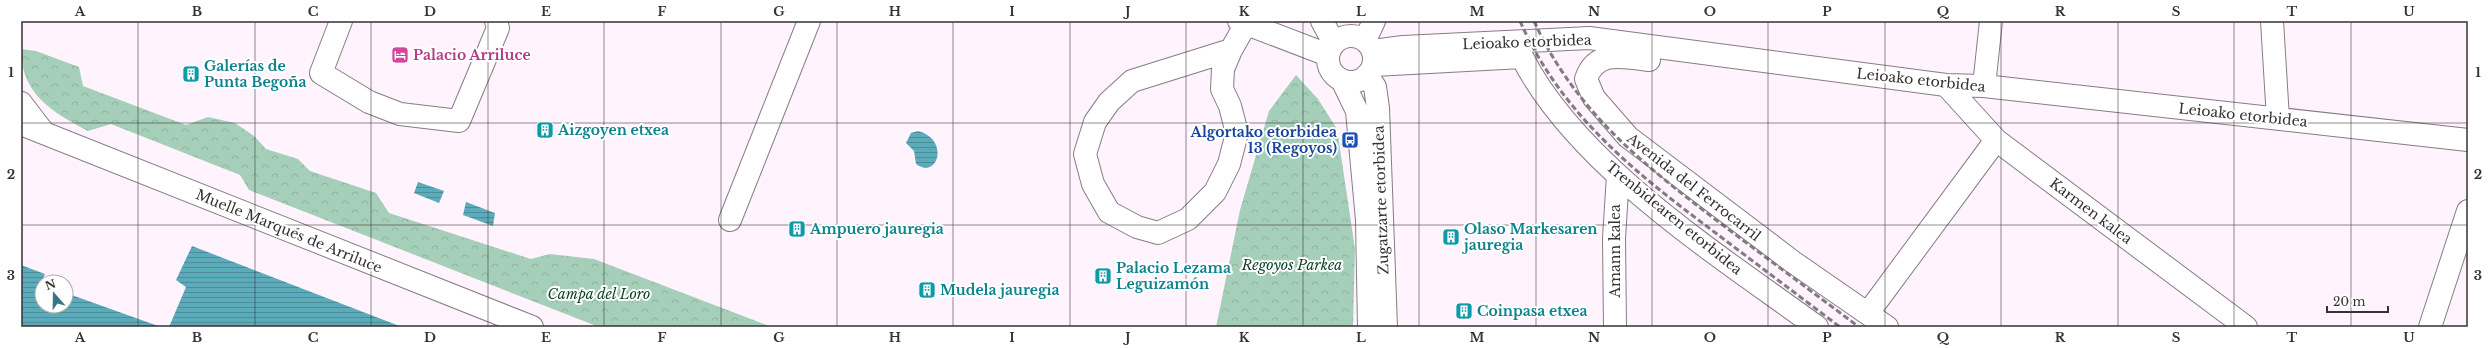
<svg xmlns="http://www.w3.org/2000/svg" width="2489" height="348" viewBox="0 0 2489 348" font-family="'Libre Baskerville',serif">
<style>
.forest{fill:url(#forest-crowns)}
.water{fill:url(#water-rules)}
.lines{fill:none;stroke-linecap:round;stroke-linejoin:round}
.minor-casing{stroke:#877c86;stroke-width:24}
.minor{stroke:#fff;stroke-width:22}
.rail{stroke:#837b82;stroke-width:3;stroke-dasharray:6 3;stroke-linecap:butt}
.grid{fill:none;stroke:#363135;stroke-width:1;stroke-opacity:0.55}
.labels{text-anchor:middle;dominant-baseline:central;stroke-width:4;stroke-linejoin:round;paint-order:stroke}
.street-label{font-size:14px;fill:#363135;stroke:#fff}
.hotel-label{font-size:14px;font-weight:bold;fill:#b23c85;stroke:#fff;text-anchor:start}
.culture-label{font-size:14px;font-weight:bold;fill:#0d838f;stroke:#fff;text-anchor:start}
.transit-label{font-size:14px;font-weight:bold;fill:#164399;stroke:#fff;text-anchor:end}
.park-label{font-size:14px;font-style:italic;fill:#11442e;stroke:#fff}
.neatline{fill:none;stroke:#363135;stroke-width:1.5}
.grid-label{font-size:13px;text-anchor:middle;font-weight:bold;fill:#363135}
</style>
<defs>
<pattern id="forest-crowns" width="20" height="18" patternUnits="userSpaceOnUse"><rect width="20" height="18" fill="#a5cfb8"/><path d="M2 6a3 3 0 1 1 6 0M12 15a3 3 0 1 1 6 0" fill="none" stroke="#8fb29f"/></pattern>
<pattern id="water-rules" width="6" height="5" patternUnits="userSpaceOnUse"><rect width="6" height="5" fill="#5cabbb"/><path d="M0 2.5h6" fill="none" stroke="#4d8c99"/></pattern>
</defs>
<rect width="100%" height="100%" fill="#fff3fe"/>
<!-- forest -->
<path class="forest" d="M21 49 36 51 79 67 83 86 186 125 208 117 235 123 254 136 266 149 298 159 310 171 376 193 389 213 531 259 550 254 594 259 772 327H599L249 190 240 175 111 124 88 131C52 112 21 94 21 49Z
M1296 75 1318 99 1337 129 1355 249 1353 327H1216L1240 210 1269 111Z"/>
<!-- water -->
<path class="water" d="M918 131C950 139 938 180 916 164L914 151 906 143 911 133Z
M418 182 444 191 439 203 414 193Z
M466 202 495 213 493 226 463 215Z
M192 246 402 327H169L186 287 176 280Z
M21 265 45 274 41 284 42 306H66V293L161 327H21Z"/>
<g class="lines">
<!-- minor casing -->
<g class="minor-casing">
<path id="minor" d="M341 21 321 73 369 102 400 114 459 121 498 28 496 21
M1239 21 1328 55
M1322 21 1334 43
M2272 21 2278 119
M1328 59a23 23 0 1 1 46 0a23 23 0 1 1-46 0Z
M1365 40 1374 21
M1231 50 1223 69 1222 89 1230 106 1237 133 1229 164 1215 192 1188 219 1158 233 1137 227 1109 212 1093 184 1085 154 1095 122 1109 102 1132 81 1231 50 1246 24
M1373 51 1403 47 1589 38 1946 85 1984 86 2468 140
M1649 60C1624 57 1596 49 1586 79L1594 98 1628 137 1793 262 1887 327
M1374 65 1522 57C1577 166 1720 256 1817 327
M1367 75 1375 87 1378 108 1386 327
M1342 80 1357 111 1367 220 1369 327
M1946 85 1996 140 2246 327
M1984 86 1991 21
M21 103 44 133
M21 124 532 327
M730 220 809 21
M1868 313 1996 140
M1615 327 1614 238 1618 175
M2430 327 2468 211"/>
</g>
<!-- minor -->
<use href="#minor" class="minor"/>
<!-- rail -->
<path class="rail" d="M1520 21C1562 116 1637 174 1717 234 1758 265 1799 296 1840 327
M1534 21C1576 114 1649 169 1728 229 1772 262 1815 294 1859 327"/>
</g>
<!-- grid -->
<path class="grid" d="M138 21V327M255 21V327M371 21V327M488 21V327M604 21V327M721 21V327M837 21V327M953 21V327M1070 21V327M1186 21V327M1303 21V327M1419 21V327M1536 21V327M1652 21V327M1768 21V327M1885 21V327M2001 21V327M2118 21V327M2234 21V327M2351 21V327M21 123H2468M21 225H2468"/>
<!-- icons -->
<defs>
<g id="hotel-square" transform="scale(0.9)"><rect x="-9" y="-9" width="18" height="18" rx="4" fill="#d1479c" stroke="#fff"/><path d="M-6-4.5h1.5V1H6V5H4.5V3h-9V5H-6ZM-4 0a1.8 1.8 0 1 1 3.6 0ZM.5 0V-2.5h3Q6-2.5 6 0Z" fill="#fff"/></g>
<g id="building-square" transform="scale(0.9)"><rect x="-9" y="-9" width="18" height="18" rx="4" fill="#0f9aa8" stroke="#fff"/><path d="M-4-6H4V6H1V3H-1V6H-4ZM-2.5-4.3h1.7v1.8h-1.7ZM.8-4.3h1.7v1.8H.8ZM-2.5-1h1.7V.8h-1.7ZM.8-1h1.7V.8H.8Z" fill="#fff"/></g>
<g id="bus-square" transform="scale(0.9)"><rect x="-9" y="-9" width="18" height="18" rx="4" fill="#1a4fb4" stroke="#fff"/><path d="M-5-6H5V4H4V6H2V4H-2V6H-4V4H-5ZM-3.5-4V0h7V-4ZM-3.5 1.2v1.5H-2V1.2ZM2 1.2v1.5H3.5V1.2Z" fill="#fff"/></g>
</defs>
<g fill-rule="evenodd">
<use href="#hotel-square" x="400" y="55"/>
<use href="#building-square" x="191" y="74"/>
<use href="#building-square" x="545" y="130"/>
<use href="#bus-square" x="1350" y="140"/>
<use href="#building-square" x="797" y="229"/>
<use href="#building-square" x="1451" y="237"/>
<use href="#building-square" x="1103" y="276"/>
<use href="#building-square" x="927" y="290"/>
<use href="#building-square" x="1464" y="311"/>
</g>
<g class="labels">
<!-- street labels -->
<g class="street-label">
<text transform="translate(1527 42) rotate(-2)">Leioako etorbidea</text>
<text transform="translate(1921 80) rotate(6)">Leioako etorbidea</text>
<text transform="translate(2243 115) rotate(6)">Leioako etorbidea</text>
<text transform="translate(1694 187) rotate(38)">Avenida del Ferrocarril</text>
<text transform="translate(1381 200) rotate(-92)">Zugatzarte etorbidea</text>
<text transform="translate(2091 211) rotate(37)">Karmen kalea</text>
<text transform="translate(1674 218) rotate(39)">Trenbidearen etorbidea</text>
<text transform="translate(289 231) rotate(22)">Muelle Marqués de Arriluce</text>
<text transform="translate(1615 251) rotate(-90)">Amann kalea</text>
</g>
<!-- hotel labels -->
<g class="hotel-label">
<text x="413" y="55">Palacio Arriluce</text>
</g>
<!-- culture labels -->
<g class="culture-label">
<text x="204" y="66">Galerías de<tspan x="204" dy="16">Punta Begoña</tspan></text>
<text x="558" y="130">Aizgoyen etxea</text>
<text x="810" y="229">Ampuero jauregia</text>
<text x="1464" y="229">Olaso Markesaren<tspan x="1464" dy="16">jauregia</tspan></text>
<text x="1116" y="268">Palacio Lezama<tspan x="1116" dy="16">Leguizamón</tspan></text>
<text x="940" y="290">Mudela jauregia</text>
<text x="1477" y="311">Coinpasa etxea</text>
</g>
<!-- transit labels -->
<g class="transit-label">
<text x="1337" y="132">Algortako etorbidea<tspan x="1337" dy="16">13 (Regoyos)</tspan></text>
</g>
<!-- park labels -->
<g class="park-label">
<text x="1292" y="265">Regoyos Parkea</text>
<text x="599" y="294">Campa del Loro</text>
</g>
</g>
<!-- border -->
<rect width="2489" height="348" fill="none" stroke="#ffffff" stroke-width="44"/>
<!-- north arrow -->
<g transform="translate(54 294) rotate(340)"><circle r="19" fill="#ffffff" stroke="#afadae"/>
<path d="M0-3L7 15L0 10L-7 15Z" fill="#357689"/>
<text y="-6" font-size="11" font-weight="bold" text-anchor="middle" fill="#363135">N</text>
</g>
<!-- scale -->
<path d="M2327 306v6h61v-6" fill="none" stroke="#363135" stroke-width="2"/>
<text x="2333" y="306" font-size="12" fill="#363135" stroke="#ffffff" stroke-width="3" paint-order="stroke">20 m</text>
<rect x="22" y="22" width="2445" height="304" class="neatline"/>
<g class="grid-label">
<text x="80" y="16">A</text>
<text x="197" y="16">B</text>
<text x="313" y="16">C</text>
<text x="430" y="16">D</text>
<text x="546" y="16">E</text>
<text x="662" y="16">F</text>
<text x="779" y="16">G</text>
<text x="895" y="16">H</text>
<text x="1012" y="16">I</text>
<text x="1128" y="16">J</text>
<text x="1244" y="16">K</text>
<text x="1361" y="16">L</text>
<text x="1477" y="16">M</text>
<text x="1594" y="16">N</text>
<text x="1710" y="16">O</text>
<text x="1827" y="16">P</text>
<text x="1943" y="16">Q</text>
<text x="2060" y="16">R</text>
<text x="2176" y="16">S</text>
<text x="2292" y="16">T</text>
<text x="2409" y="16">U</text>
<text x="11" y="77">1</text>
<text x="2478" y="77">1</text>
<text x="11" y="179">2</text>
<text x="2478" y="179">2</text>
<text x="11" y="280">3</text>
<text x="2478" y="280">3</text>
<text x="80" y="342">A</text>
<text x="197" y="342">B</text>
<text x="313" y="342">C</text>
<text x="430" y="342">D</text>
<text x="546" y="342">E</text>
<text x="662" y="342">F</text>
<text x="779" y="342">G</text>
<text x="895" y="342">H</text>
<text x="1012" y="342">I</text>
<text x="1128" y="342">J</text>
<text x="1244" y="342">K</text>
<text x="1361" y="342">L</text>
<text x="1477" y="342">M</text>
<text x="1594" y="342">N</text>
<text x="1710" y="342">O</text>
<text x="1827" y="342">P</text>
<text x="1943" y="342">Q</text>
<text x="2060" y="342">R</text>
<text x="2176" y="342">S</text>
<text x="2292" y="342">T</text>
<text x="2409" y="342">U</text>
</g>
</svg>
